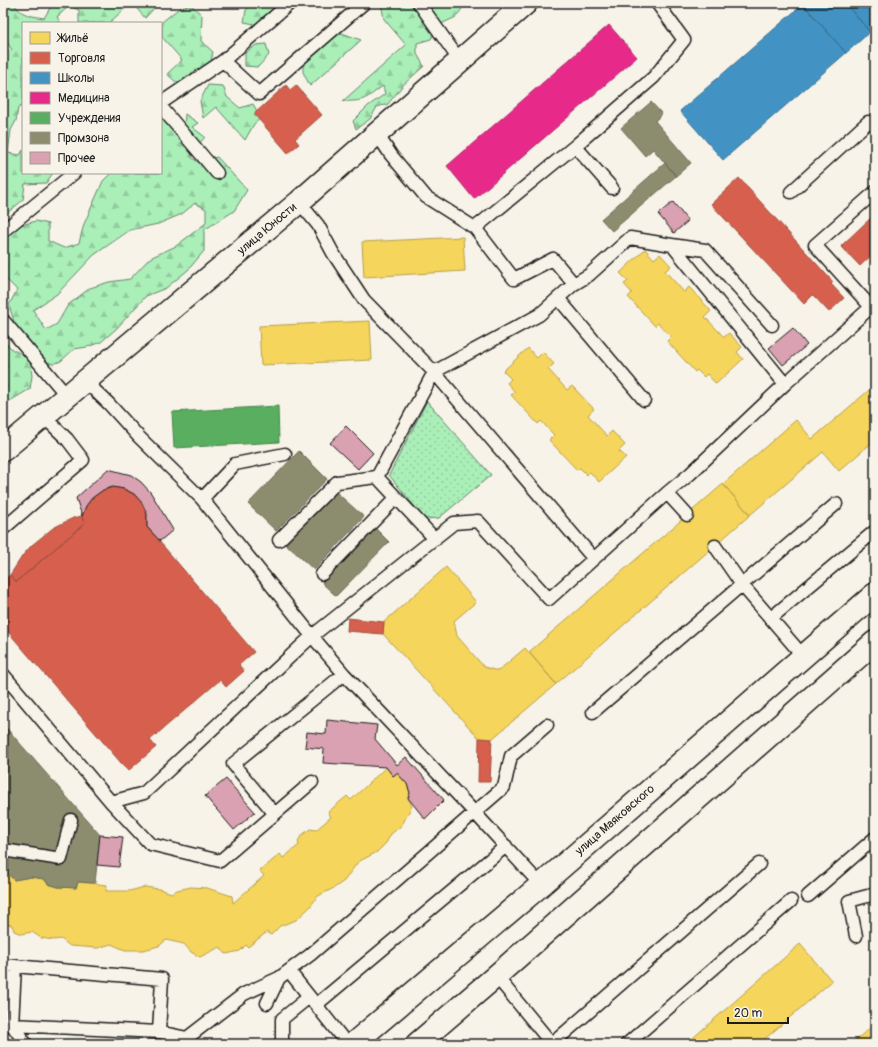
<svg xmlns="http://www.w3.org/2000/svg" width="878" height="1047" viewBox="0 0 878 1047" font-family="Pangolin,sans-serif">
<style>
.forest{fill:url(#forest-firs);stroke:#63856a;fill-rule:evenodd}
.park{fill:url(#park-dots);stroke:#63856a}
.homes{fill:#f6d55c;stroke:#b59e49}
.shops{fill:#d6604d;stroke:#9e4c3e}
.schools{fill:#4393c3;stroke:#376f91}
.health{fill:#e7298a;stroke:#aa2569}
.public{fill:#5aae61;stroke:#47824c}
.industry{fill:#8c8c6e;stroke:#6a6a55}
.building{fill:#d9a1b2;stroke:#1c1c1c}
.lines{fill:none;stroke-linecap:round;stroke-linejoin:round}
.lane-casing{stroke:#1c1c1c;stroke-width:15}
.secondary-casing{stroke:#1c1c1c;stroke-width:25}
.lane{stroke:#f7f3e8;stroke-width:12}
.secondary{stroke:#f7f3e8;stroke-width:22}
.labels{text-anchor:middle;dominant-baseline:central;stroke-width:4;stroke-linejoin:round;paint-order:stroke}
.street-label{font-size:12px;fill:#1c1c1c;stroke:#f7f3e8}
</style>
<defs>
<pattern id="forest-firs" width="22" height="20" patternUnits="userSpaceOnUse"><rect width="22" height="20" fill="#aaeeb8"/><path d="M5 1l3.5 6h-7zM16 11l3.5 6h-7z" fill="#92cc9e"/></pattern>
<pattern id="park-dots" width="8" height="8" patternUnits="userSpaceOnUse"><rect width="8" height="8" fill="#aaeeb8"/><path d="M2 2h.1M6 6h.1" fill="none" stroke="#92cc9e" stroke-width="1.8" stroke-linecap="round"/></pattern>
</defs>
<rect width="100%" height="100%" fill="#f7f3e8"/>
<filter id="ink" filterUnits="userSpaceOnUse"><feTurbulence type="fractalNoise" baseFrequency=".025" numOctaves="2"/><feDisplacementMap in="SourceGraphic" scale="8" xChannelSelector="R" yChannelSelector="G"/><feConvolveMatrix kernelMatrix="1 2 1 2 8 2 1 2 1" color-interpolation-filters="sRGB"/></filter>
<g filter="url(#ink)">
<!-- forest -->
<path class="forest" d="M3 3H14C19 15 32 16 44 18L53 3H131L109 23H79V10L69 6 57 17 61 23H23V105L18 108 16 121 11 130 8 153 20 155 23 150V173H53L46 183 25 184 23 200 6 214V229L36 221 48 224V241L64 248 79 243 84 224 103 181 111 173H161V118L177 136 184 130 185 114 198 123 192 127 205 137 198 145 191 157 198 162 217 157 247 190 234 211 204 230V251L188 270 166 288 146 296 116 329 101 342 87 347 74 349 61 361 53 364 37 359 28 339 16 328 9 305 17 290 3 276V52L12 50 3 36ZM195 203 206 209V223L176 246 150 258 130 279 109 282 90 288 68 305 57 324 46 330 33 310 57 294 94 255 130 230 158 224 182 214Z
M132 3H159L145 18Z
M253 3H281L265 26 244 22 246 10Z
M381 3H409L415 10 426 13 431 3H466L456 17 439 25 431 39 417 43V54L424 66 403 85 388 104 377 107 370 119 356 129 353 121 368 106 385 94 383 86C366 98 365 102 343 101L406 45 384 19Z
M191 5 202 15 201 41 213 52 210 66 194 82H176L167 74 182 60 162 37V22L178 9Z
M342 33 361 40 310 86 303 72V57L321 39Z
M266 44 269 55 258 67 245 66V53L256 45Z
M208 85 223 86 227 97 240 108 253 104 261 118 254 124 245 140 216 107 203 118 200 101Z
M3 340 13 350 30 358 32 376 30 389 3 405Z"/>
<!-- park -->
<path class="park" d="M427 401 491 475 439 518 425 519 389 475Z"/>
<!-- homes -->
<path class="homes" d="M463 237 465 271 364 277 362 242Z
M645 249 654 259 660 254 671 266 665 271 684 292 689 287 711 311 705 317 724 337 729 333 742 347 737 352 743 359 716 384 707 374 704 377 697 370 695 372 667 341 671 337 658 323 655 326 628 297 632 293 624 284 628 281 620 273Z
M370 321 372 360 261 365 259 326Z
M528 348 537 358 543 352 554 364 548 369 567 390 572 386 594 409 588 415 607 436 612 431 625 445 619 451 626 457 599 482 590 472 587 475 580 468 577 470 549 440 554 435 541 421 538 424 511 395 515 392 507 383 511 379 503 371Z
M875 385V440L839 471 823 452 750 515 723 484 796 420 812 439Z
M723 484 750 515 556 684 529 652Z
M446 567 476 602 454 621 457 636 484 667 498 671 525 648 556 684 492 739 479 738 383 634 384 622Z
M386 767 393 776 397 773 407 784 410 793 408 798 412 806 402 825 391 834 386 843 377 852 358 862 344 881 334 888 318 896 309 908 296 920 280 926 271 935 267 932 248 947 246 945 240 951 226 954 220 947 200 957 191 952 184 944 166 940 159 946 143 950H125L111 944 98 948 70 946 61 939 53 940 41 938 32 932 21 934 14 931 12 925 3 924V873L8 874 14 880 31 877 44 879 48 884 58 887 76 888 78 882 107 885 106 891H129L145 887 159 889 172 893 177 890 191 887 207 888 232 896 233 903 264 876 260 871 280 854 283 858 299 845 298 841 302 835 310 829 316 830 331 817 328 812 347 796 351 800Z
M800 944 832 981 759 1044H686Z
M871 1027 875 1032V1044H851Z"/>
<!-- shops -->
<path class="shops" d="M286 85 290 90 296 85 322 115 295 139 299 144 288 153 254 114Z
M739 178 833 282 831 284 844 298 829 312 813 295 804 304 711 204Z
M875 214V252L860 266 841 246Z
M113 487 124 489 134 494 142 503 147 514V527L254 652 239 665 244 671 226 687 220 680 150 740 156 747 128 771 3 626V581L10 575 16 582 84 524 82 516 86 506 92 498 103 490Z
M82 516 84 524 16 582 10 575 23 555 32 545 53 528 73 518Z
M348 618 384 622 383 634 347 631Z
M479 738 492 739 490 782H478Z"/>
<!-- schools -->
<path class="schools" d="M804 3H845L870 32 846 53 803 4Z
M845 3H875V38L870 32Z
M803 4 846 53 723 160 680 111Z"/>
<!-- health -->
<path class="health" d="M609 25 637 57 474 199 447 166Z"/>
<!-- public -->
<path class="public" d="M278 406 279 442 174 448 172 412Z"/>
<!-- industry -->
<path class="industry" d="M651 102 662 114 655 121 691 163 676 176 653 149 645 156 621 128Z
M665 163 676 176 612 231 601 219Z
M299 451 327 479 276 531 248 504Z
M336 492 364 517 314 570 286 544Z
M375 528 389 542 336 596 322 583Z
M3 724 100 835 95 883 78 882 76 888 58 887 48 884 44 879 31 877 14 880 8 874 3 873Z"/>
<!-- building -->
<path class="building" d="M673 202 688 221 674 233 658 214Z
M793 328 807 345 783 365 769 348Z
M346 426 373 453 358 469 330 443Z
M108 469 131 475 141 482 151 493 173 530 160 541 147 527V514L142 503 134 494 124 489 113 487 103 490 92 498 86 506 82 516 76 498Z
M327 720 377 725 375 739 397 765 406 757 444 800 425 819 408 798 410 793 407 784 397 773 393 776 386 767 323 763 324 749 305 747 307 732 326 734Z
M226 779 255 812 234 830 205 796Z
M100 835 123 837 119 867 97 865Z"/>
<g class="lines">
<!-- lane casing -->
<g class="lane-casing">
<path id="lane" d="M419 3 460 61
M223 61 259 94 364 3
M161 103 223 61 290 3
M161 107 217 173
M377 134 391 155 426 197 475 228 575 146 654 77 684 40 657 3
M575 146 612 188
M791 192 868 122 875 123
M299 202 318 225 333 253 364 300 434 372 594 559
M475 228 514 279 553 259 574 284
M3 231 74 173
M672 245 705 250 772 325
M558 298 644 400
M871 307 815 245 875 192
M3 320 67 396
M85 381 109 404 139 437 202 499 312 636 344 674 475 813 541 885
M667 493 687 515
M202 499 235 464 285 454
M3 529 83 460 67 439 43 416
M435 539 377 477 434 372 539 315 574 284 589 275 630 238 672 245 785 384
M279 540 337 482 377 477
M715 546 742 585 803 656
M322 574 396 498
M771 618 875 531
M3 674 111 802 150 844 220 861 312 782
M593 712 836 504
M111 802 144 793 312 636 454 523 478 521 549 599 667 493 690 474 785 384 871 307 875 306
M274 813 233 764 344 674
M3 850 61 859 71 820
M808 896 875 838
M856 936 849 901 875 894
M3 965 162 979 159 1032
M15 966 12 1025 26 1044
M289 971 347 1044
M496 976 552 1044
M267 1003 279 978 310 955 504 787 511 756 547 725
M316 1005 506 846
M12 1025 159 1032 187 1038
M553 1043 759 864
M186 1044 187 1038 244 994 279 978
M282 1044V1019L309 997
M627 1044 791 901"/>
</g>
<!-- secondary casing -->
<g class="secondary-casing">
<path id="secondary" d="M3 450 299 202 526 3
M353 1044 541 885 875 594
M417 1044 496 976 875 642"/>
</g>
<!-- lane -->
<use href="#lane" class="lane"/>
<!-- secondary -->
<use href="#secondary" class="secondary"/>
</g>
</g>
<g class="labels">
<!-- street labels -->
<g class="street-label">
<text transform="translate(267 229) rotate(-40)">улица Юности</text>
<text transform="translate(615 820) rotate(-41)">улица Маяковского</text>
</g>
</g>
<!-- margin -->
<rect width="878" height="1047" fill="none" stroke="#f7f3e8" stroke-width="16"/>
<rect x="8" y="8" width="862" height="1031" fill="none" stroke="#1c1c1c" stroke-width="1.5" filter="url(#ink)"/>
<!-- legend -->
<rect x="22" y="22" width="140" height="152" fill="#f7f3e8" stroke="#9f9d96"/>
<rect x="30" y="32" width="20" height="12" fill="#f6d55c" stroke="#9f9d96"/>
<text x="58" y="42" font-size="12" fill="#1c1c1c">Жильё</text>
<rect x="30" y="52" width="20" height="12" fill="#d6604d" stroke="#9f9d96"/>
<text x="58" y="62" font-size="12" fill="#1c1c1c">Торговля</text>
<rect x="30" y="72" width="20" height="12" fill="#4393c3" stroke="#9f9d96"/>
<text x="58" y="82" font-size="12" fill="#1c1c1c">Школы</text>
<rect x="30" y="92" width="20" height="12" fill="#e7298a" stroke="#9f9d96"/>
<text x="58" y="102" font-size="12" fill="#1c1c1c">Медицина</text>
<rect x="30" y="112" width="20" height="12" fill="#5aae61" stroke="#9f9d96"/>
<text x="58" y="122" font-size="12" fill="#1c1c1c">Учреждения</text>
<rect x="30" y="132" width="20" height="12" fill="#8c8c6e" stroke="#9f9d96"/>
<text x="58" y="142" font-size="12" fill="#1c1c1c">Промзона</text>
<rect x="30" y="152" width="20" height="12" fill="#d9a1b2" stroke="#9f9d96"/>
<text x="58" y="162" font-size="12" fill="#1c1c1c">Прочее</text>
<!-- scale -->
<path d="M728 1017v6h60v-6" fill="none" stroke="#1c1c1c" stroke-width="2"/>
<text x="734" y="1017" font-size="12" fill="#1c1c1c" stroke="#f7f3e8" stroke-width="3" paint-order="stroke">20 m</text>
</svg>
